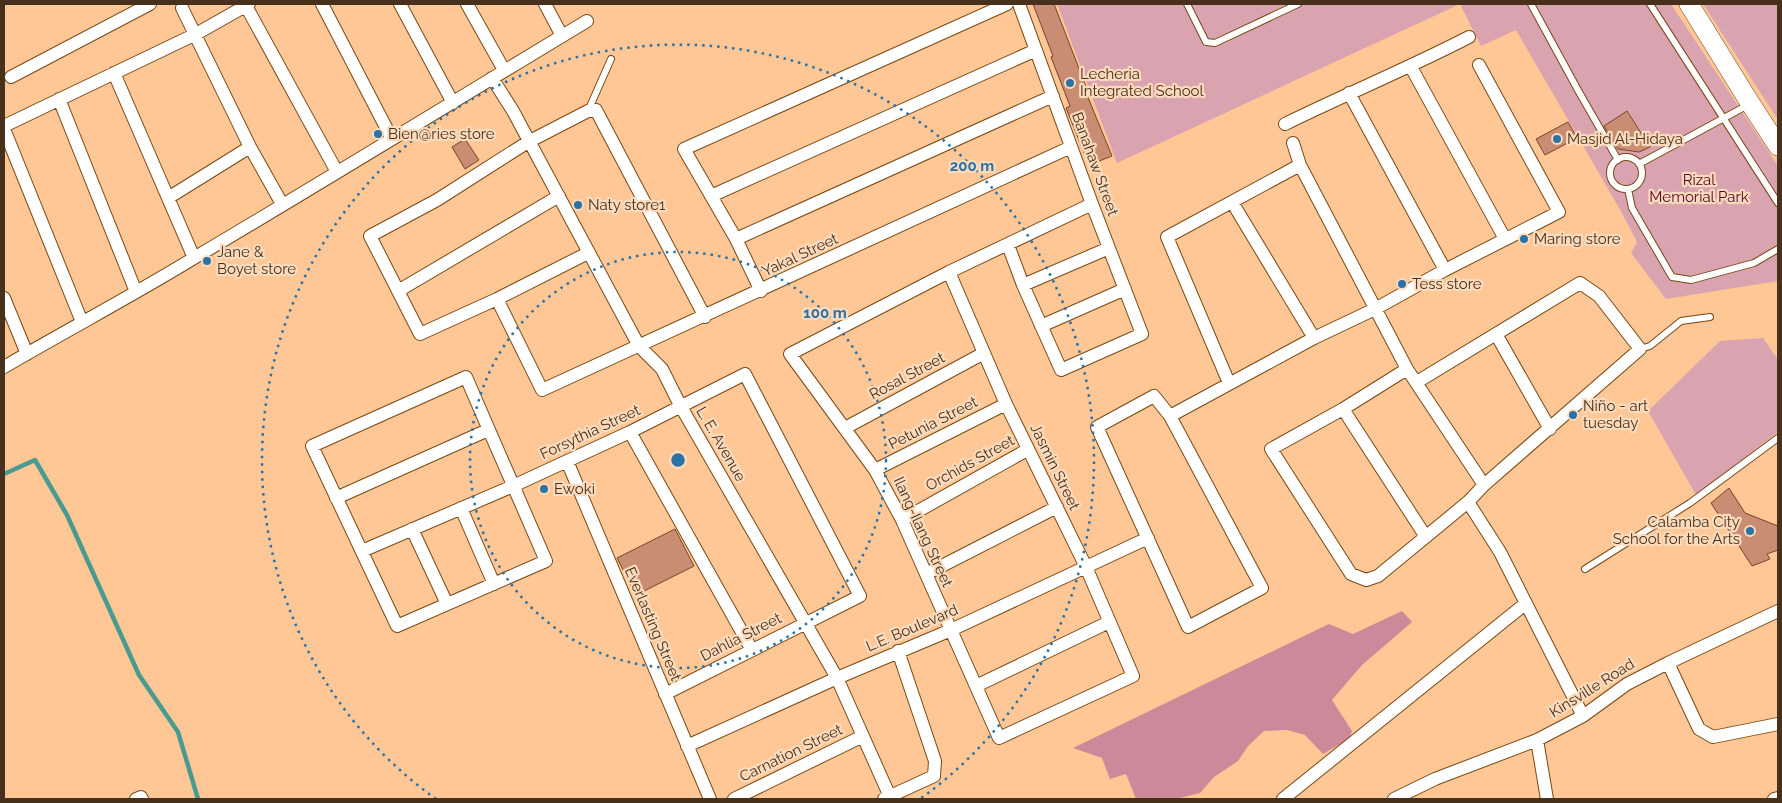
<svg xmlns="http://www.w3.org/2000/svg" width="1782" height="803" viewBox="0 0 1782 803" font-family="Raleway,sans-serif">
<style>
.green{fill:#daa3b0}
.forest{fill:#cb8999}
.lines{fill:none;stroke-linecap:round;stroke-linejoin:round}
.stream{stroke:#499b90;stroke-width:4.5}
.building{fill:#c98d73;stroke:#7e4228}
.lane-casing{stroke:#784814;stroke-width:8}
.street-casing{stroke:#784814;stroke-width:14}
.secondary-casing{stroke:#784814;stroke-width:20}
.lane{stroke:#fff;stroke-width:6}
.street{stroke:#fff;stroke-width:12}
.secondary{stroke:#fff;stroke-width:19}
.ring{fill:none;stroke:#2972a6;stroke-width:2.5;stroke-dasharray:2.5 5}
.poi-dot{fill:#2972a6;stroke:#fcdabc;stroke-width:2}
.labels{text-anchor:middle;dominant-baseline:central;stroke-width:4.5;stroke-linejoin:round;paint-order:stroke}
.poi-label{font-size:15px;fill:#47311c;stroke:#fcdabc;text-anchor:start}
.street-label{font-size:15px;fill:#47311c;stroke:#fcdabc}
.park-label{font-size:15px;fill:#550526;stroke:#fcdabc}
.centre{fill:#2972a6;stroke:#fcdabc;stroke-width:2.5}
.ring-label{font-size:15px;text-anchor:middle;font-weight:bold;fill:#2972a6;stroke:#fcdabc;stroke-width:4.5;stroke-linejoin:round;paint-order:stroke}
</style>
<rect width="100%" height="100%" fill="#ffc795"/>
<!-- green -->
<path class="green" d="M1057 4H1671L1778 166V281L1666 299 1631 253 1637 242 1622 213 1516 30 1481 46 1460 4 1117 163Z
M1703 4H1778V120L1769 106Z
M1763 338 1778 360V432L1696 495 1648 411 1720 341Z"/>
<!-- forest -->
<path class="forest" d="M1402 611 1412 622 1362 665 1332 700 1352 731 1349 739 1323 754 1305 735 1287 730 1264 731 1248 746 1238 761 1214 777 1200 793 1176 799H1136L1126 774 1110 779 1102 758 1073 748 1329 624 1353 634Z"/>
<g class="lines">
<!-- stream -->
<path class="stream" d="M4 474 35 460 67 515 139 675 178 732 198 799"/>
</g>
<!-- building -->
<path class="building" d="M1033 4H1054L1087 89 1085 90 1112 156 1089 165 1066 108 1070 106 1051 57 1053 56Z
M1627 111 1650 147 1639 152 1618 149 1604 126Z
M1568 122 1577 138 1545 155 1536 139Z
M465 139 479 160 465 169 452 147Z
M1729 488 1745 513 1778 526V550L1767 554 1770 559 1752 566 1711 503Z
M675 529 694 566 636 595 617 558Z"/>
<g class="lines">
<!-- lane casing -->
<g class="lane-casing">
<path id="lane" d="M1187 4 1206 42 1215 43 1298 4
M1531 4 1579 92 1618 160
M1650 4 1778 203
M588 111 611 59
M1610 173a16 16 0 1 1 32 0a16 16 0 1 1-32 0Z
M1639 164 1748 105
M1628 189 1632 208 1672 277 1691 280 1754 263 1778 249
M1640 349 1650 346 1681 321 1710 317
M1585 569 1690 503 1778 438"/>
</g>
<!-- street casing -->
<g class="street-casing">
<path id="street" d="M322 4 392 139
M400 4 453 103
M467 4 504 70
M545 4 562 36
M246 6 337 172
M182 8 250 147 282 204
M1411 67 1505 239
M114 73 194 258
M11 77 150 4
M492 78 513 111 639 346 662 369 680 405 837 678 891 799
M1349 93 1445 270
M59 99 136 292
M1285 124C1346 94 1409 68 1469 37
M4 126 196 34 249 4
M4 129 82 322
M1293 143 1300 165 1407 369 1484 485
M711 196 1036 50
M168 198 250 147
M1232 202 1314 338
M736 239 1053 96
M1008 245 1023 285 1061 370 1142 334 1092 204 1019 4
M588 253 497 299 420 334 370 236 437 200 528 142 588 111 596 110 705 317
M949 272 1006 404 1086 567 1133 676 999 738 902 520 875 470 790 354 949 272 1092 204
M1023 285 1109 248
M398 291 559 196
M761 291 736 239 684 149 1007 4
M4 298 27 354
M497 299 542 390 1071 147
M1041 326 1125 289
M1496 334 1550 429
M4 367C67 330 132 296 194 258 326 180 456 100 587 21
M1407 369 1343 409 1271 449 1351 574 1366 580 1378 576 1468 502 1484 485 1640 349 1599 296 1580 283 1417 382
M466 377 546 561 397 626 312 446Z
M1229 383 1167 237 1300 165
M1154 396 1170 416 1262 588 1188 627 1097 427Z
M1343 409 1426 537
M1170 416 1314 338 1375 309 1445 270 1559 212 1479 65
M845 428 984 353
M630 432 752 650
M567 461 710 799
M875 470 1006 404
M336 498 488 430
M1468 502 1500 552 1583 716
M461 508 494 584
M902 520 1027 450
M412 529 447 604
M362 551 513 486 630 432 745 374 860 596 665 694
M926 574 1057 507
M1668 663 1699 729 1713 737 1778 724
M976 686 1109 622
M1537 740 1547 799
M687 746 837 678 951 630 1148 538
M136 799 141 797 142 799
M734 799 863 736
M884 799 934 776 935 761 898 651
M1283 799 1525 604
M1394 799 1435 779 1537 740 1583 716 1627 684 1668 663 1778 611
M1774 799 1778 798"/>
</g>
<!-- secondary casing -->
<g class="secondary-casing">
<path id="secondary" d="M1689 4 1750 103 1778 146"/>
</g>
<!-- lane -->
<use href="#lane" class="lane"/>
<!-- street -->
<use href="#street" class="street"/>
<!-- secondary -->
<use href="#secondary" class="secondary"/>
</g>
<!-- distance rings -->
<g class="ring">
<circle cx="678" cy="460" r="208"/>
<path d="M436 799A416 416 0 1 1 920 799"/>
</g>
<!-- markers -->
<g class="poi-dot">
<circle cx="1070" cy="83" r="5"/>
<circle cx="378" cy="134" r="5"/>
<circle cx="1557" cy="139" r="5"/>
<circle cx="578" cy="205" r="5"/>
<circle cx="1524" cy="239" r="5"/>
<circle cx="207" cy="261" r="5"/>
<circle cx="1402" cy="284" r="5"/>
<circle cx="1573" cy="415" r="5"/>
<circle cx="544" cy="489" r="5"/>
<circle cx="1750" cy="531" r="5"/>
</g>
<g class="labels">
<!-- poi labels -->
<g class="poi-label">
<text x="1080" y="74">Lecheria<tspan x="1080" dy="17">Integrated School</tspan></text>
<text x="388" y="134">Bien@ries store</text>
<text x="1567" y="139">Masjid Al-Hidaya</text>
<text x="588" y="205">Naty store1</text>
<text x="1534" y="239">Maring store</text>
<text x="217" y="252">Jane &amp;<tspan x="217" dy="17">Boyet store</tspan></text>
<text x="1412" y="284">Tess store</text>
<text x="1583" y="406">Niño - art<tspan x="1583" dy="17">tuesday</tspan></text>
<text x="554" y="489">Ewoki</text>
<text x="1740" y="522" text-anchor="end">Calamba City<tspan x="1740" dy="17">School for the Arts</tspan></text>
</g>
<!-- street labels -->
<g class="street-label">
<text transform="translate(1095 164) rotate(70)">Banahaw Street</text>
<text transform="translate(800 255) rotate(-25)">Yakal Street</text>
<text transform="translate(907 376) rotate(-28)">Rosal Street</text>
<text transform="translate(933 423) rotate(-27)">Petunia Street</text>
<text transform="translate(590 432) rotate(-25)">Forsythia Street</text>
<text transform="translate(721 444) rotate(60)">L. E. Avenue</text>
<text transform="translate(970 463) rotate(-29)">Orchids Street</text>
<text transform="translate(1055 467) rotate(64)">Jasmin Street</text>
<text transform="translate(923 532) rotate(65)">Ilang-Ilang Street</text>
<text transform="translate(653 624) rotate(67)">Everlasting Street</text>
<text transform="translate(912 628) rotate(-23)">L.E. Boulevard</text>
<text transform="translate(741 637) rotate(-27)">Dahlia Street</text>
<text transform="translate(1592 688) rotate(-32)">Kinsville Road</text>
<text transform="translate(791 753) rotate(-26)">Carnation Street</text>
</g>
<!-- park labels -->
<g class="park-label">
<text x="1699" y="180">Rizal<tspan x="1699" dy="17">Memorial Park</tspan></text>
</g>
</g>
<circle cx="678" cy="460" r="8" class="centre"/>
<g class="ring-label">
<text x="972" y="171">200 m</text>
<text x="825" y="318">100 m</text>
</g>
<!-- border -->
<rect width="1782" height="803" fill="none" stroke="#47311c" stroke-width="10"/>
</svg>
